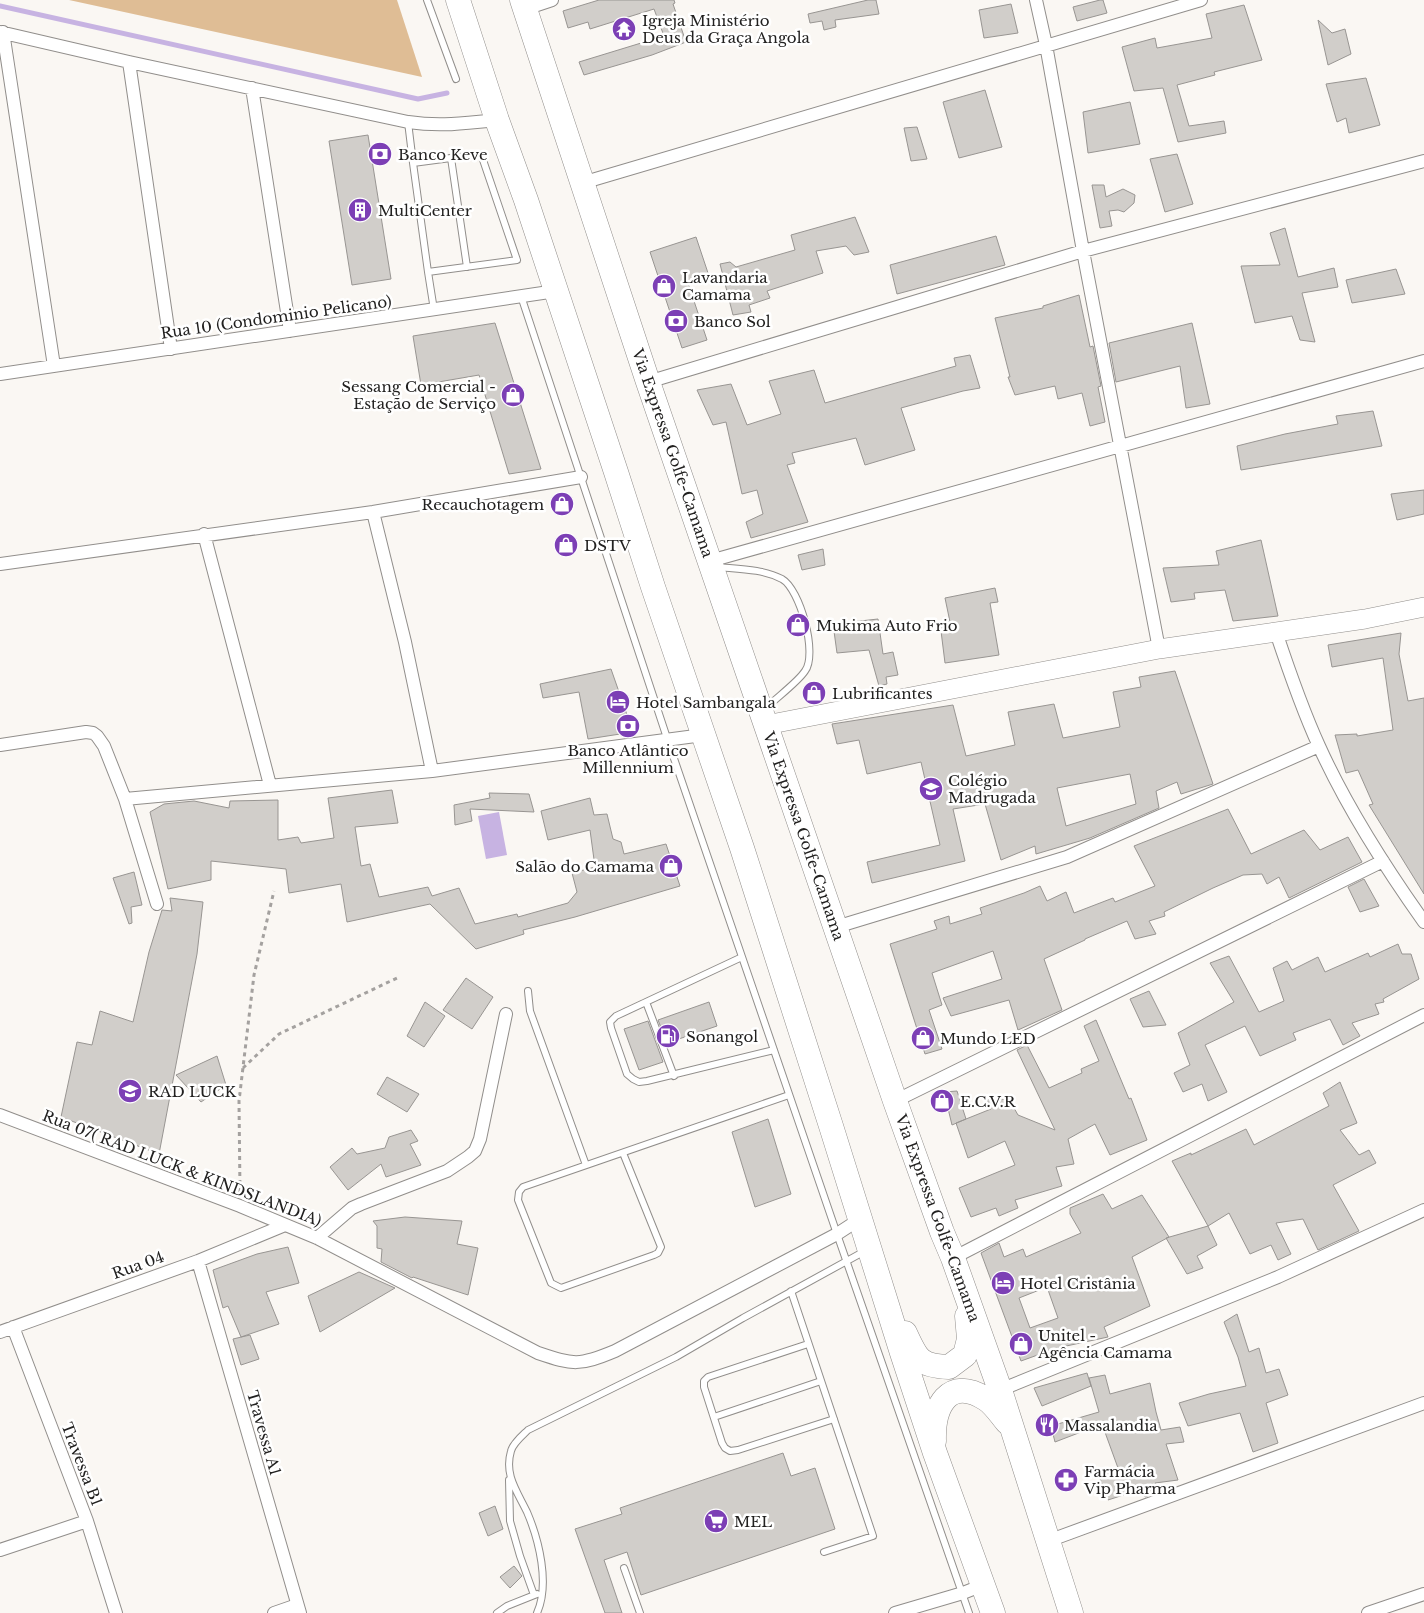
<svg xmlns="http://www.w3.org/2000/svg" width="1424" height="1613" viewBox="0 0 1424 1613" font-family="'Libre Baskerville',serif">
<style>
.green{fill:#dfbd95}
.water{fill:#c7b3e2}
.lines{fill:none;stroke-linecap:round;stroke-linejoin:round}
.stream{stroke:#c7b3e2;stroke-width:5}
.building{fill:#d1ceca;stroke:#989592;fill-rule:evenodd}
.lane-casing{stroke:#918e8b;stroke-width:8}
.street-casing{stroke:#918e8b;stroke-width:14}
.secondary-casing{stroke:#918e8b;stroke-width:20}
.highway-casing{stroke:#918e8b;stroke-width:25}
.path{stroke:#a4a19f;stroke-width:3;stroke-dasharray:4 4;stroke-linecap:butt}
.lane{stroke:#fff;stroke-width:6}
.street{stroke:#fff;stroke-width:12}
.secondary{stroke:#fff;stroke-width:19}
.highway{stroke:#fff;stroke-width:24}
.labels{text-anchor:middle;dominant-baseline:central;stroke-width:5;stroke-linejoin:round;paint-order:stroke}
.poi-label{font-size:15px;fill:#222120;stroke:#fff;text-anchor:start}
.street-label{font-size:15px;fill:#222120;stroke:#fff}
</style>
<rect width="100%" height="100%" fill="#faf7f3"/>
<!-- green -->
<path class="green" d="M69 0H397L422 77Z"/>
<!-- water -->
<path class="water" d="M499 812 507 855 486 859 478 816Z"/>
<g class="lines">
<!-- stream -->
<path class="stream" d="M0 6 418 99 447 93"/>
</g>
<!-- building -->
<path class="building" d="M599 0H674L675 3 673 4 686 42 652 55 584 75 579 62 664 36 654 9 590 29 588 22 568 28 563 11Z
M868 0H876L879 14 835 20 836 27 824 30 822 21 810 23 808 14Z
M1100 0H1103L1107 13 1077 21 1073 7Z
M1011 4 1018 33 984 38 979 10Z
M1244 5 1262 60 1214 72 1215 75 1177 85 1189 126 1224 121 1226 133 1178 142 1163 88 1134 91 1122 47 1155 38 1157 48 1212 38 1206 14Z
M1318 20 1332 33 1345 29 1351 54 1328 65Z
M1366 78 1380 125 1349 133 1346 118 1337 122 1326 84Z
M985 90 1002 147 959 158 943 102Z
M1130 102 1140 144 1088 153 1083 112Z
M917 127 927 159 911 161 904 128Z
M368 135 391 279 352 285 329 141Z
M1177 154 1193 204 1165 212 1150 159Z
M1092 185H1104L1106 197 1123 189 1135 195 1134 203 1124 212 1118 210 1109 211 1112 226 1100 228Z
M855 217 869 252 854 255 846 246 816 251 823 273 767 291 770 298 749 305 751 312 733 315 720 264 730 262 736 267 795 250 791 235Z
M1285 228 1298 277 1334 268 1338 287 1302 293 1315 342 1300 340 1292 316 1255 323 1241 266 1280 265 1270 233Z
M996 236 1005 265 897 294 890 265Z
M696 237 709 276 688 283 707 340 682 348 650 252Z
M1396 269 1405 294 1352 303 1346 280Z
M1079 295 1090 347 1093 346 1101 386 1098 387 1105 422 1090 426 1082 393 1058 399 1055 386 1015 395 1008 377H1010L995 318 1043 308V306Z
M495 323 541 469 509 474 479 375 421 385 413 336Z
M1192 323 1210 404 1186 408 1180 366 1116 382 1109 343Z
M970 355 980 388 963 391 901 408 915 450 865 465 856 438 792 453 795 463 787 465 808 522 751 538 746 522 763 514 757 490 742 494 726 422 713 425 697 390 731 384 747 425 781 414 769 381 814 370 825 403 956 366 954 358Z
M1373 411 1382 446 1241 470 1237 446 1285 434 1338 424 1336 416Z
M1424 490V514L1397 520 1391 494Z
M1261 540 1278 616 1233 621 1225 590 1194 593 1195 599 1171 602 1163 568 1219 565 1216 551Z
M823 549 825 565 802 570 798 555Z
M995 588 998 602 990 603 999 655 945 663 940 623 950 622 945 598Z
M878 619 883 654 893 652 898 675 886 677 887 684 879 686 869 650 837 653 833 624Z
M1401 633 1399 654 1408 701 1424 698V894L1369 805 1373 804 1358 770 1346 773 1335 735 1357 734V736L1393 730 1383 658 1332 667 1328 645Z
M611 669 633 732 588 739 579 692 543 698 540 684Z
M1175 671 1213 784 1181 794 1177 782 1156 791 1159 808 1090 838 1036 854 1035 846 1001 860 985 804 953 809 965 861 872 883 867 862 940 845 921 762 867 774 859 740 837 744 832 724 953 705 966 756 1015 745 1008 712 1054 704 1063 738 1120 727 1113 692 1141 687 1139 677ZM1130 774 1136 804 1066 826 1057 788Z
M392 790 398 823 355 827 361 866 370 864 379 897 428 887 432 896 459 888 475 924 517 914 518 917 568 903 577 892 572 873 595 867 590 830 548 840 541 811 590 798 594 815 607 814 613 839 621 842 624 854 666 844 680 886 575 917 523 930 524 934 476 949 430 904 347 922 341 884 289 893 286 869 211 861V880L168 889 150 812 164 804 194 801 229 808 230 801 278 800V840L298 837 301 843 334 838 328 798Z
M489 793 529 794 534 812 470 809 472 821 455 825 454 805 490 798Z
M1228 809 1251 854 1304 830 1320 850 1348 837 1362 862 1289 898 1279 877 1267 884 1262 874 1243 875 1213 888 1164 912 1165 916 1149 921 1156 934 1135 939 1127 921 1085 939V940L1044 959 1062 1010 1018 1030 1009 1000 951 1016 943 998 1002 979 993 951 932 973 942 1005 929 1010 942 1049 925 1054 890 944 937 929 934 921 949 916 950 924 982 914 980 908 1024 893 1040 886 1047 901 1066 892 1074 913 1113 898 1115 902 1155 886 1134 846Z
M134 872 142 905 131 907 132 923 129 924 113 878Z
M1364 879 1379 906 1360 912 1348 887Z
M170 898 203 902 197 954 159 1154 61 1117 77 1042 92 1045 100 1011 133 1022 149 952 162 910 172 911Z
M1398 944 1402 954H1411L1419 979 1383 999 1384 1002 1375 1004 1379 1014 1352 1023 1360 1036 1343 1045 1330 1019 1293 1033 1296 1040 1260 1056 1245 1026 1205 1045 1227 1092 1208 1101 1202 1084 1183 1092 1174 1073 1190 1065 1178 1033 1234 1002 1210 963 1229 956 1259 1012 1284 1001 1273 968 1287 961 1292 970 1318 957 1325 972 1368 953 1370 957Z
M466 978 493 997 472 1029 443 1010Z
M1149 991 1166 1025 1143 1027 1130 999Z
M425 1002 445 1016 424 1047 407 1036Z
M709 1002 717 1026 667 1043 658 1020Z
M1096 1020 1129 1099 1131 1098 1147 1140 1110 1155 1095 1124 1068 1139 1074 1164 1056 1167 1062 1186 1015 1200 1018 1208 999 1216 996 1208 971 1217 959 1188 1015 1165 1005 1141 968 1158 956 1123 991 1109 985 1095 1010 1101 1018 1115 1055 1130 1017 1050 1027 1045 1049 1088 1082 1073 1081 1069 1099 1061 1084 1026Z
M648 1021 663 1062 639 1070 624 1029Z
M217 1056 226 1085 201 1102 176 1075Z
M387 1077 419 1094 407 1112 377 1094Z
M1340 1082 1357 1123 1340 1130 1359 1155 1369 1150 1376 1163 1333 1185 1359 1231 1318 1250 1303 1219 1276 1223 1291 1254 1278 1260 1271 1245 1250 1254 1229 1213 1208 1226 1172 1161 1191 1153V1155L1246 1129 1254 1145 1329 1106 1323 1093Z
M957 1091 966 1119 952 1125 944 1092Z
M768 1119 791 1194 755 1207 732 1132Z
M411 1130 418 1141 410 1144 421 1165 386 1177 381 1164 348 1190 330 1167 352 1148 357 1154 385 1148 389 1137Z
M1103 1194 1112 1209 1142 1195 1169 1237 1132 1257 1150 1306 1104 1327 1108 1337 1057 1348 1021 1361 981 1253 999 1243 1004 1257 1023 1249 1026 1257 1081 1233 1070 1214V1208ZM1047 1287 1058 1318 1030 1328 1019 1298Z
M405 1217 462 1221 457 1244 478 1248 468 1295 413 1277 412 1278 381 1262 382 1249 377 1248V1226L373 1221Z
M1208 1226 1217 1245 1197 1256 1203 1268 1187 1274 1166 1238Z
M288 1247 299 1283 266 1292 279 1324 241 1337 228 1306 223 1308 213 1270 257 1254Z
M359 1272 395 1288 320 1332 308 1296Z
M1237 1314 1249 1352 1259 1348 1266 1373 1279 1369 1288 1395 1266 1403 1278 1443 1253 1452 1240 1413 1188 1426 1179 1403 1209 1394 1246 1386 1238 1357 1224 1322Z
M250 1335 259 1359 241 1365 233 1339Z
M1087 1373 1091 1386 1042 1406 1034 1388Z
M1105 1375 1110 1394 1150 1383 1156 1412 1161 1430 1180 1427 1184 1442 1166 1444 1178 1480 1155 1483 1158 1492 1145 1497 1142 1489 1108 1500 1099 1476 1118 1468 1102 1424 1055 1442 1051 1426 1099 1412 1089 1378Z
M783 1453 791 1476 815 1468 835 1529 641 1595 627 1552 604 1560 622 1613H605L575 1529 622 1514 620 1508Z
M495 1506 503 1529 488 1536 479 1513Z
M514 1566 522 1576 510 1588 500 1577Z"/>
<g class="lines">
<!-- lane casing -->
<g class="lane-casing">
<path id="lane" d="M427 0 456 79
M408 122 413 163
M481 154 517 260 428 272 413 163Z
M451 158 467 267
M428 272 434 310
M521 296 668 741 837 1234 969 1613
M718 567C739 569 763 569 782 579 800 589 818 654 805 671 798 682 776 698 766 708
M742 957 616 1016 610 1022 611 1028 627 1074 633 1079 639 1082 647 1081 774 1050
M528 991 530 1011 586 1165
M646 1002 674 1076
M623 1153 661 1247 658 1253 654 1255 561 1288 551 1283 518 1200 519 1192 523 1187 789 1095
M791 1291 873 1536 824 1552
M808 1344 708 1377 704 1381V1387L722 1443 725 1448 730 1451 738 1450 834 1419
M714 1417 821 1381
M509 1480 510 1521 520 1556 534 1595
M624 1568 640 1613
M497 1613 507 1606 537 1594
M537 1613C550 1584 539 1540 527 1512 517 1491 504 1475 511 1451 513 1443 523 1435 528 1430L676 1357 743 1318 865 1251"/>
</g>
<!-- street casing -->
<g class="street-casing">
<path id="street" d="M1036 0 1046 45 1083 251 1159 649
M525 9 552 0
M0 32 129 62 408 122C442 127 463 123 497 120
M3 32 54 366
M129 62 171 349
M252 88 290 331
M582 183 1201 0
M0 374 556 291
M648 382 1083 251 1424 161
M373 512 405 642 432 771
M204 534 270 785
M710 561 1424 361
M0 564 373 512 581 477
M1276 632C1289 671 1302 709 1319 746 1347 808 1385 867 1424 922
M0 745 86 732 93 733 97 736 104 746 125 799 157 904
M125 799 432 771 703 735
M836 927 1067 857 1319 746
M895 1101 1383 861
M0 1115 240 1206 317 1238 538 1353C574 1365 579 1366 615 1351L837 1234 860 1219
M317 1238 352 1208 361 1204 447 1171 468 1157 475 1151 480 1139 506 1014
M953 1258 1424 1015
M198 1261 300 1613
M13 1327 87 1521 116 1613
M0 1332 198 1261 285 1225
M1000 1390 1278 1277 1424 1210
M1048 1541 1424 1403
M0 1550 87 1521
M274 1613 297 1605
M895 1613 963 1593 983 1585
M1368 1613 1424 1594"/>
</g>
<!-- secondary casing -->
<g class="secondary-casing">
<path id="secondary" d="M766 725 1159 649 1365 619 1424 607"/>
</g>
<!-- highway casing -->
<g class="highway-casing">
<path id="highway" d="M458 0 497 120 526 200 616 472 653 587 742 848 831 1126 902 1353 935 1453 993 1613
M522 0 648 382 895 1101 942 1232 953 1258 1000 1390 1071 1613
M905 1333C917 1359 919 1366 949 1367L965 1355 969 1339 967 1316
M934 1441C933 1407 948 1375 986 1399 994 1404 1001 1415 1007 1422"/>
</g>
<!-- path -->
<path class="path" d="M243 1068 279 1034 397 978
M240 1192 239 1101 254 975 274 891"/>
<!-- lane -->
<use href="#lane" class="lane"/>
<!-- street -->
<use href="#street" class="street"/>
<!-- secondary -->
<use href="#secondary" class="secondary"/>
<!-- highway -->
<use href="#highway" class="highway"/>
</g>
<!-- icons -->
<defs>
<g id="temple-disc" transform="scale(1.25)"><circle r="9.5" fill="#7c3fb5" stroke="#fff"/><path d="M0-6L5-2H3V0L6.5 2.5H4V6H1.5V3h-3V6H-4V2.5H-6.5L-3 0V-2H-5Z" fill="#fff"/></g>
<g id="bank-disc" transform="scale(1.25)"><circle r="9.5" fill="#7c3fb5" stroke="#fff"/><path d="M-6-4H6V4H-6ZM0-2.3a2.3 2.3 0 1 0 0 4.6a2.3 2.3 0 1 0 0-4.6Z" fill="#fff"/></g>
<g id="building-disc" transform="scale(1.25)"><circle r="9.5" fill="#7c3fb5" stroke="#fff"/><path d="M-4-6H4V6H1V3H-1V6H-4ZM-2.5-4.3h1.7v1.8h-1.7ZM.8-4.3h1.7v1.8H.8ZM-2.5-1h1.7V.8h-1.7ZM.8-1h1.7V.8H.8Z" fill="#fff"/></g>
<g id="shop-disc" transform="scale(1.25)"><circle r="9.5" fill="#7c3fb5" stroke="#fff"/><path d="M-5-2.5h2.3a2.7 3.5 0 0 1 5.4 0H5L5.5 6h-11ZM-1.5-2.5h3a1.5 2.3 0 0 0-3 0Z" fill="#fff"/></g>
<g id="hotel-disc" transform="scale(1.25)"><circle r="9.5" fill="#7c3fb5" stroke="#fff"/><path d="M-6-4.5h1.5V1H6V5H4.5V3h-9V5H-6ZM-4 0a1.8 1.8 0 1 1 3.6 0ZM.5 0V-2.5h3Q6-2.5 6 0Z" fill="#fff"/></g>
<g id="university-disc" transform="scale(1.25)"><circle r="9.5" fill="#7c3fb5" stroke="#fff"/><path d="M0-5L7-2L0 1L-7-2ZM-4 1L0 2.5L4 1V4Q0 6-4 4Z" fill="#fff"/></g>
<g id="fuel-disc" transform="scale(1.25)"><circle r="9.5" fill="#7c3fb5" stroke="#fff"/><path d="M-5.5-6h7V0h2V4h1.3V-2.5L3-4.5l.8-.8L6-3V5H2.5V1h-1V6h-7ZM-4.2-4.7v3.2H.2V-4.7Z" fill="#fff"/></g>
<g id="school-disc" transform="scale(1.25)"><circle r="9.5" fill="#7c3fb5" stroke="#fff"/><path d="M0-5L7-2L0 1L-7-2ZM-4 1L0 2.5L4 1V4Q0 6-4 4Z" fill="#fff"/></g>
<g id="restaurant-disc" transform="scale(1.25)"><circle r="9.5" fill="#7c3fb5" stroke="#fff"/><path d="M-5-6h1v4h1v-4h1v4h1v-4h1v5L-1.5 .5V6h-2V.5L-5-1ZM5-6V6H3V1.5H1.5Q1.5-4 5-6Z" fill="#fff"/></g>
<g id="pharmacy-disc" transform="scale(1.25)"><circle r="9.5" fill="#7c3fb5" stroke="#fff"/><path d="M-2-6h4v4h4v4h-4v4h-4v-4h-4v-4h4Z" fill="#fff"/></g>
<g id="supermarket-disc" transform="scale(1.25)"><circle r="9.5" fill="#7c3fb5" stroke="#fff"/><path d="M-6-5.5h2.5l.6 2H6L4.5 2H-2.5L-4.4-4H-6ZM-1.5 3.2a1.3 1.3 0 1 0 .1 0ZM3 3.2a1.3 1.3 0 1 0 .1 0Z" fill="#fff"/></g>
</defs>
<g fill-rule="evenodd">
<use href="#temple-disc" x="624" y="29"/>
<use href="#bank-disc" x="380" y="154"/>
<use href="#building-disc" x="360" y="210"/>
<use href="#shop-disc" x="664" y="286"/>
<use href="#bank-disc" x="676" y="321"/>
<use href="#shop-disc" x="513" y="395"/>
<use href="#shop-disc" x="562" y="504"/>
<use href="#shop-disc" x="566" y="545"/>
<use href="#shop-disc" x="798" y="625"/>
<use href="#shop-disc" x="814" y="693"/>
<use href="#hotel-disc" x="618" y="702"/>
<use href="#bank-disc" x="628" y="726"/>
<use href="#university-disc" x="931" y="789"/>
<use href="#shop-disc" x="671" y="866"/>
<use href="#fuel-disc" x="668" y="1036"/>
<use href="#shop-disc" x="923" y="1038"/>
<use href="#school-disc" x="130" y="1091"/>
<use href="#shop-disc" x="942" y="1101"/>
<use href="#hotel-disc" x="1003" y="1283"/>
<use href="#shop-disc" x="1021" y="1344"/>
<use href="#restaurant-disc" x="1047" y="1425"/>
<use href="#pharmacy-disc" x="1066" y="1480"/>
<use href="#supermarket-disc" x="716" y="1521"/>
</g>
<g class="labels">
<!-- poi labels -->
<g class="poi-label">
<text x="642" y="20">Igreja Ministério<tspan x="642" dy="17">Deus da Graça Angola</tspan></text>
<text x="398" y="154">Banco Keve</text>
<text x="378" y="210">MultiCenter</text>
<text x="682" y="277">Lavandaria<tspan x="682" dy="17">Camama</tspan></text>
<text x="694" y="321">Banco Sol</text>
<text x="496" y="386" text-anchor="end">Sessang Comercial -<tspan x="496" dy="17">Estação de Serviço</tspan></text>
<text x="544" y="504" text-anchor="end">Recauchotagem</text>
<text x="584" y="545">DSTV</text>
<text x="816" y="625">Mukima Auto Frio</text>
<text x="832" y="693">Lubrificantes</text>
<text x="636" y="702">Hotel Sambangala</text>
<text x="628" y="750" text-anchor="middle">Banco Atlântico<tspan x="628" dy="17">Millennium</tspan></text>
<text x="948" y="780">Colégio<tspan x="948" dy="17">Madrugada</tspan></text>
<text x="654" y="866" text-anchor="end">Salão do Camama</text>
<text x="686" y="1036">Sonangol</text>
<text x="940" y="1038">Mundo LED</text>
<text x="148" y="1091">RAD LUCK</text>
<text x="960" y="1101">E.C.V.R</text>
<text x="1020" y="1283">Hotel Cristânia</text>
<text x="1038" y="1335">Unitel -<tspan x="1038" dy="17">Agência Camama</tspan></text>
<text x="1064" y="1425">Massalandia</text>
<text x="1084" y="1471">Farmácia<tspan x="1084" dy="17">Vip Pharma</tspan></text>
<text x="734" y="1521">MEL</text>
</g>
<!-- street labels -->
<g class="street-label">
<text transform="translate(276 317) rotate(-8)">Rua 10 (Condominio Pelicano)</text>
<text transform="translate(673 453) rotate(71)">Via Expressa Golfe-Camama</text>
<text transform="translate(804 836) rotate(71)">Via Expressa Golfe-Camama</text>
<text transform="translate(182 1168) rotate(21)">Rua 07( RAD LUCK &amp; KINDSLANDIA)</text>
<text transform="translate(938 1218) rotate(70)">Via Expressa Golfe-Camama</text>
<text transform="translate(138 1265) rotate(-20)">Rua 04</text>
<text transform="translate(264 1433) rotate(74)">Travessa A1</text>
<text transform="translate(82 1464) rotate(69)">Travessa B1</text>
</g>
</g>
</svg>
